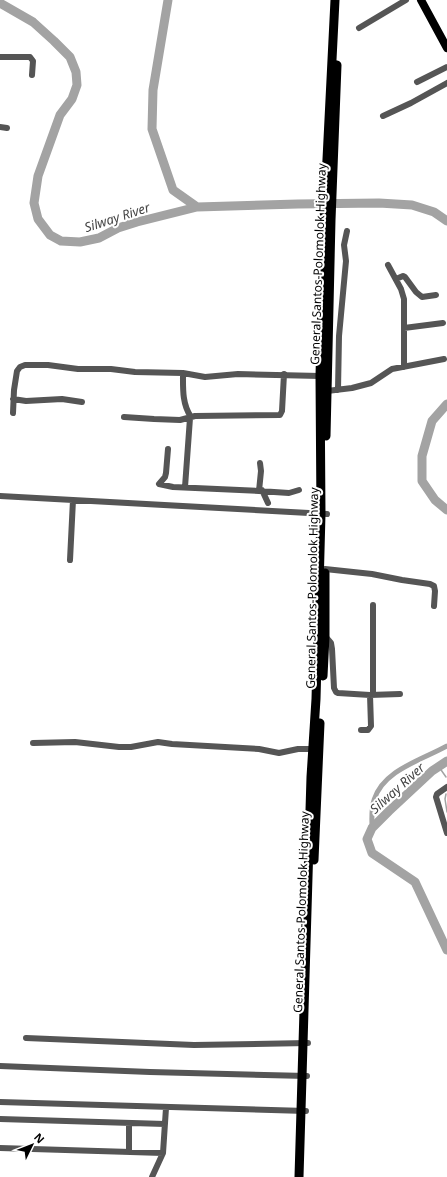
<svg xmlns="http://www.w3.org/2000/svg" width="447" height="1177" viewBox="0 0 447 1177" font-family="'Noto Sans',sans-serif">
<style>
.lines{fill:none;stroke-linecap:round;stroke-linejoin:round}
.stream{stroke:#a3a3a3;stroke-width:1.5}
.canal{stroke:#a3a3a3;stroke-width:5}
.river{stroke:#a3a3a3;stroke-width:9}
.minor{stroke:#555;stroke-width:6}
.major{stroke:#000;stroke-width:8}
.highway{stroke:#000;stroke-width:9}
.labels{text-anchor:middle;dominant-baseline:central;stroke-width:4;stroke-linejoin:round;paint-order:stroke}
.street-label{font-size:12px;fill:#000;stroke:#fff}
.water-label{font-size:13px;font-style:italic;fill:#444;stroke:#fff}
</style>
<rect width="100%" height="100%" fill="#fff"/>
<g class="lines">
<!-- stream -->
<path class="stream" d="M439 767 446 777
M446 794 445 799 447 812"/>
<!-- canal -->
<path class="canal" d="M372 828C372 819 371 809 374 800 383 770 422 760 447 746"/>
<!-- river -->
<path class="river" d="M168 0 153 90 152 129 173 190 197 207
M0 3 33 22 54 41 70 57 76 72 77 85 72 99 60 115 38 176 34 203 38 219 50 235 61 241 80 242 99 238 118 228 137 222 197 207 298 204 379 203 412 205 434 212 447 221
M447 404 432 421 422 456V481L435 500 447 510
M447 761 432 771 389 811 372 828 367 839 372 853 415 882 447 950"/>
<!-- minor -->
<path class="minor" d="M359 28 406 0
M0 57H30L33 61 32 75
M417 82 447 67
M383 116 411 103 447 83
M0 127 7 128
M388 265 401 289 404 299V367
M396 279 403 276 405 277 416 292 422 297 436 295
M404 328 443 323
M183 373C183 388 182 404 191 417
M338 390 339 336 346 261 344 245 347 231
M327 391 352 388 371 383 392 369 444 359
M13 399 26 401 62 399 82 402
M13 413 14 390 17 371 20 367 25 365H48L78 369H111L135 372 183 373 205 377 238 374 320 376
M124 417 154 419 180 420 195 416 280 415 282 411 284 374
M168 449 166 473 165 477 159 484 173 487 259 491 261 471 260 463
M185 487 190 418
M262 490 268 503
M259 491 289 493 299 490
M0 496 327 514
M70 560 73 500
M325 569 372 574 402 580 430 584 434 586 435 591 434 606
M325 636 331 643 332 649 334 688 336 692 338 693 370 695 400 694
M373 694V605
M361 730H368L371 726 370 695
M33 743 75 742 119 747H131L158 742 172 744 259 749 279 753 298 749H313
M447 787 437 794 436 797 447 833
M26 1038 194 1045 308 1043
M0 1066 150 1072 307 1076
M0 1102 306 1111
M0 1119 165 1124
M0 1148 163 1153
M129 1152V1123
M152 1177 163 1153 166 1108"/>
<!-- major -->
<path class="major" d="M421 0 447 48"/>
<!-- highway -->
<path class="highway" d="M326 436 331 220 337 65
M323 676 325 636V573
M314 860 320 723
M299 1177 311 777 316 699 321 514 320 376 324 219 335 0"/>
</g>
<g class="labels">
<!-- street labels -->
<g class="street-label">
<text transform="translate(318 264) rotate(-88)">General Santos-Polomolok Highway</text>
<text transform="translate(312 588) rotate(-89)">General Santos-Polomolok Highway</text>
<text transform="translate(301 912) rotate(-88)">General Santos-Polomolok Highway</text>
</g>
<!-- water labels -->
<g class="water-label">
<text transform="translate(117 217) rotate(-18)">Silway River</text>
<text transform="translate(397 788) rotate(-42)">Silway River</text>
</g>
</g>
<!-- north arrow -->
<g transform="translate(32 1145) rotate(47)" stroke="#ffffff" stroke-width="3" paint-order="stroke">
<path d="M0-3L7 15L0 10L-7 15Z" fill="#000000"/>
<text y="-6" font-size="11" font-weight="bold" text-anchor="middle" fill="#000000">N</text>
</g>
</svg>
